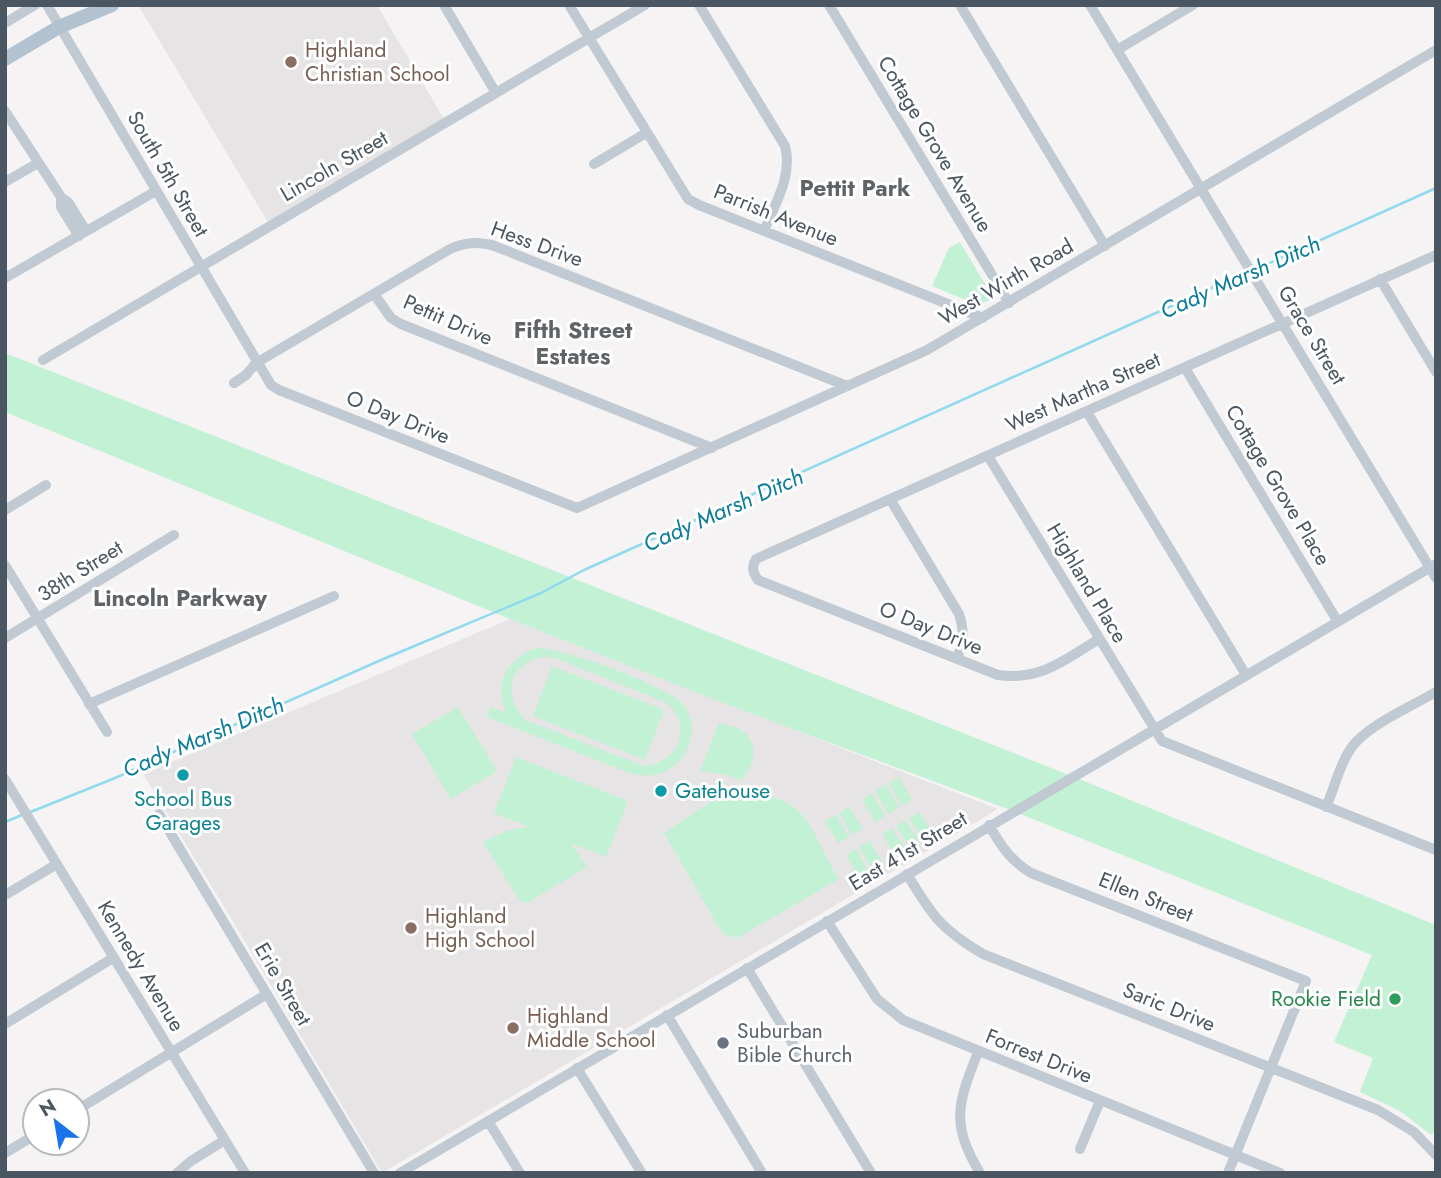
<svg xmlns="http://www.w3.org/2000/svg" width="1441" height="1178" viewBox="0 0 1441 1178" font-family="Jost,sans-serif">
<style>
.education{fill:#e6e4e5}
.green{fill:#c3f1d5;fill-rule:evenodd}
.lines{fill:none;stroke-linecap:round;stroke-linejoin:round}
.stream{stroke:#90daee;stroke-width:2.5}
.minor{stroke:#c1cad2;stroke-width:10}
.major{stroke:#b3c2d1;stroke-width:14}
.education-dot{fill:#8d6e63;stroke:#fff;stroke-width:2.5}
.culture-dot{fill:#0f9aa8;stroke:#fff;stroke-width:2.5}
.leisure-dot{fill:#2e9e5b;stroke:#fff;stroke-width:2.5}
.worship-dot{fill:#6b7280;stroke:#fff;stroke-width:2.5}
.labels{text-anchor:middle;dominant-baseline:central;stroke-width:6;stroke-linejoin:round;paint-order:stroke}
.education-label{font-size:21px;fill:#785e54;stroke:#fff;text-anchor:start}
.street-label{font-size:21px;fill:#4a5661;stroke:#fff}
.culture-label{font-size:21px;fill:#0d838f;stroke:#fff;text-anchor:start}
.leisure-label{font-size:21px;fill:#27864d;stroke:#fff;text-anchor:end}
.worship-label{font-size:21px;fill:#5b616d;stroke:#fff;text-anchor:start}
.neighbourhood-label{font-size:23px;font-weight:bold;fill:#5f6368;stroke:#fff}
.water-label{font-size:23px;font-style:italic;fill:#0c7c9b;stroke:#fff}
</style>
<rect width="100%" height="100%" fill="#f5f3f3"/>
<!-- education -->
<path class="education" d="M138 5H377L444 119 268 222Z
M510 619 998 809 382 1173 225 908 143 774Z"/>
<!-- green -->
<path class="green" d="M960 242 994 299C974 308 951 293 932 286L949 248Z
M5 353 1074 777 1436 925V1130L1431 1135 1400 1111 1360 1092 1373 1058 1334 1042 1372 955 1013 811 726 704 510 619 5 412Z
M537 648C561 647 668 686 683 704 704 730 685 770 654 775 646 776 639 775 632 774L487 717 491 707 506 713C493 683 508 657 537 648ZM545 657 555 658 667 703C694 727 678 764 644 766L525 720C501 694 509 662 545 657Z
M552 666 664 710 645 760 533 716Z
M458 707 497 771 451 799 412 734Z
M719 723C726 725 735 726 741 730 760 742 755 766 741 780L723 774 700 771Z
M516 757 628 801 606 857 571 843 587 867 527 903 520 901 483 842 509 830 529 827 494 813Z
M899 777 912 800 902 806 889 783Z
M886 785 899 808 888 814 875 791Z
M744 790C813 800 808 828 839 879L737 938 723 934 664 833C694 815 707 798 744 790Z
M872 793 885 816 875 822 862 800Z
M849 807 863 829 852 835 839 813Z
M920 812 933 834 922 840 909 818Z
M836 815 849 837 838 843 825 821Z
M906 820 919 842 909 848 896 826Z
M892 828 906 851 895 857 882 834Z
M870 841 883 864 873 870 859 847Z
M856 849 869 872 859 878 846 855Z"/>
<g class="lines">
<!-- stream -->
<path class="stream" d="M1254 270 1436 188
M28 813 115 778 381 660 541 593 584 570 1247 272
M5 822 22 815"/>
<!-- minor -->
<path class="minor" d="M47 5 271 385 279 390 577 508 927 350 1436 50
M444 5 496 93
M569 5 688 199 699 205 983 318
M699 5 785 146C793 176 775 204 764 231
M829 5 1009 303
M960 5 1105 246
M1090 5 1436 578
M5 23 35 5
M1117 50 1193 5
M5 111 61 197 68 202 86 231
M594 164 646 133
M5 182 38 163
M61 197V207L79 236
M5 278 156 191
M1380 279 1436 372
M374 294 391 318 401 324 712 448
M43 360 645 5
M1185 368 1338 622
M234 383 246 375 256 363 450 249C465 242 477 242 492 245L847 386
M1087 412 1246 675
M988 456 1162 741 1436 850
M890 499 959 614C965 632 963 642 957 659
M5 510 46 485
M5 565 107 732
M5 638 174 535
M1099 639C1064 660 1041 681 998 675L758 580C753 573 751 567 756 559L1436 255
M89 704 334 596
M5 779 245 1173
M1326 807C1335 787 1341 758 1356 742 1375 722 1412 706 1436 692
M159 814 374 1173
M989 825C1001 846 1010 860 1031 873L1306 981 1228 1173
M907 874C932 915 940 929 983 954L1378 1110 1414 1132 1436 1155
M5 895 57 864
M827 921 877 999 903 1020 1280 1173
M747 968 871 1173
M667 1015 762 1173
M5 1024 113 958
M978 1052C958 1103 950 1123 980 1173
M577 1068 641 1172
M77 1110 267 994
M488 1121 520 1173
M1080 1149 1100 1101
M5 1153 35 1135
M177 1173 191 1161 225 1140
M400 1173 1436 564"/>
<!-- major -->
<path class="major" d="M5 59 59 27 112 5"/>
</g>
<!-- markers -->
<g class="education-dot">
<circle cx="291" cy="62" r="7"/>
<circle cx="411" cy="928" r="7"/>
<circle cx="513" cy="1028" r="7"/>
</g>
<g class="culture-dot">
<circle cx="183" cy="775" r="7"/>
<circle cx="661" cy="791" r="7"/>
</g>
<circle class="leisure-dot" cx="1395" cy="999" r="7"/>
<circle class="worship-dot" cx="723" cy="1043" r="7"/>
<g class="labels">
<!-- education labels -->
<g class="education-label">
<text x="305" y="50">Highland<tspan x="305" dy="24">Christian School</tspan></text>
<text x="425" y="916">Highland<tspan x="425" dy="24">High School</tspan></text>
<text x="527" y="1016">Highland<tspan x="527" dy="24">Middle School</tspan></text>
</g>
<!-- street labels -->
<g class="street-label">
<text transform="translate(935 144) rotate(59)">Cottage Grove Avenue</text>
<text transform="translate(334 166) rotate(-30)">Lincoln Street</text>
<text transform="translate(168 174) rotate(60)">South 5th Street</text>
<text transform="translate(776 215) rotate(22)">Parrish Avenue</text>
<text transform="translate(537 244) rotate(20)">Hess Drive</text>
<text transform="translate(1006 282) rotate(-30)">West Wirth Road</text>
<text transform="translate(448 320) rotate(24)">Pettit Drive</text>
<text transform="translate(1312 335) rotate(59)">Grace Street</text>
<text transform="translate(1083 392) rotate(-24)">West Martha Street</text>
<text transform="translate(398 417) rotate(22)">O Day Drive</text>
<text transform="translate(1278 485) rotate(59)">Cottage Grove Place</text>
<text transform="translate(80 571) rotate(-32)">38th Street</text>
<text transform="translate(1087 583) rotate(59)">Highland Place</text>
<text transform="translate(931 628) rotate(22)">O Day Drive</text>
<text transform="translate(908 851) rotate(-31)">East 41st Street</text>
<text transform="translate(1146 897) rotate(22)">Ellen Street</text>
<text transform="translate(141 966) rotate(59)">Kennedy Avenue</text>
<text transform="translate(283 984) rotate(60)">Erie Street</text>
<text transform="translate(1169 1007) rotate(22)">Saric Drive</text>
<text transform="translate(1039 1056) rotate(22)">Forrest Drive</text>
</g>
<!-- culture labels -->
<g class="culture-label">
<text x="675" y="791">Gatehouse</text>
<text x="183" y="799" text-anchor="middle">School Bus<tspan x="183" dy="24">Garages</tspan></text>
</g>
<!-- leisure labels -->
<g class="leisure-label">
<text x="1381" y="999">Rookie Field</text>
</g>
<!-- worship labels -->
<g class="worship-label">
<text x="737" y="1031">Suburban<tspan x="737" dy="24">Bible Church</tspan></text>
</g>
<!-- neighbourhood labels -->
<g class="neighbourhood-label">
<text x="855" y="188">Pettit Park</text>
<text x="573" y="330">Fifth Street<tspan x="573" dy="26">Estates</tspan></text>
<text x="180" y="598">Lincoln Parkway</text>
</g>
<!-- water labels -->
<g class="water-label">
<text transform="translate(1240 277) rotate(-24)">Cady Marsh Ditch</text>
<text transform="translate(723 510) rotate(-24)">Cady Marsh Ditch</text>
<text transform="translate(203 737) rotate(-23)">Cady Marsh Ditch</text>
</g>
</g>
<!-- border -->
<rect width="1441" height="1178" fill="none" stroke="#4a5661" stroke-width="14"/>
<!-- north arrow -->
<g transform="translate(56 1122) rotate(329)"><circle r="33" fill="#ffffff" stroke="#b7bbc0" stroke-width="2"/>
<path d="M0-5L12 26L0 18L-12 26Z" fill="#1a73e8"/>
<text y="-10" font-size="19" font-weight="bold" text-anchor="middle" fill="#4a5661">N</text>
</g>
</svg>
